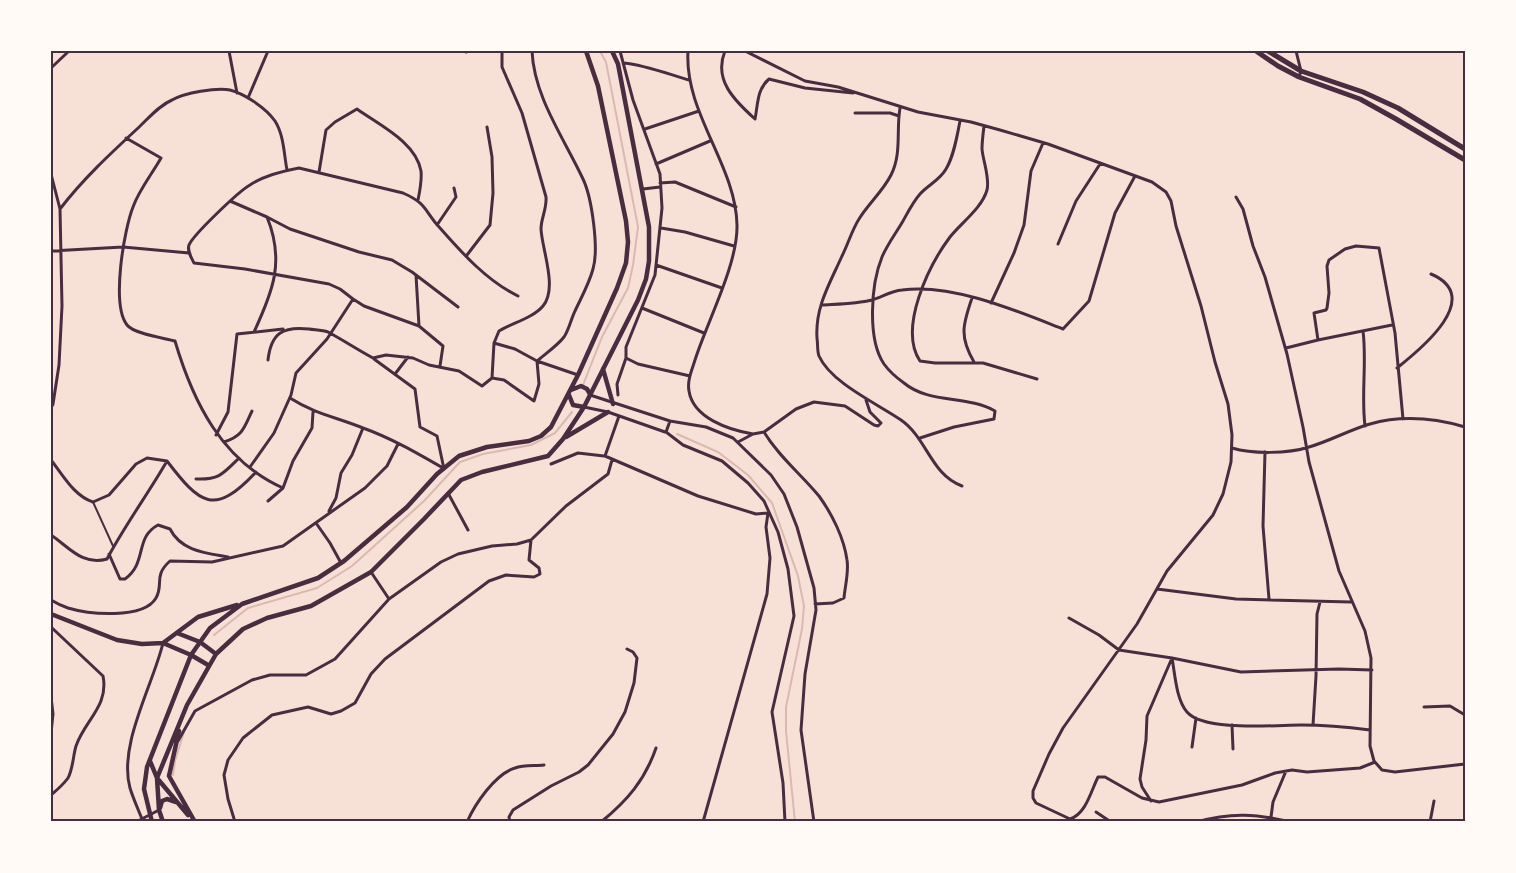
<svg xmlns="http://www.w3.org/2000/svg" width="1516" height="873" viewBox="0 0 1516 873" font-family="Overpass,sans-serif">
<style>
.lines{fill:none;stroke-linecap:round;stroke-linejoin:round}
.stream{stroke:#dcb8b0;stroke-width:2}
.pedestrian{stroke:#4a2c40;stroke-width:2}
.minor{stroke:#4a2c40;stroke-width:3}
.secondary{stroke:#4a2c40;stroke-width:4.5}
.primary{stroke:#4a2c40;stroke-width:5}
.neatline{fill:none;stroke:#4a2c40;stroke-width:2}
</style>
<rect width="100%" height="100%" fill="#f7e1d7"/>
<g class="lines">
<!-- stream -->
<path class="stream" d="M583 385 602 337 628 288 633 265 638 227 606 62 600 51
M677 434 718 452 748 475 772 503 798 576 804 606 802 629 786 707V731L795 822
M214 635 248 608 317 588 352 566 424 501 460 462 483 454 531 445 555 433 572 412
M173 775 175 761 184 732"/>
<!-- pedestrian -->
<path class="pedestrian" d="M93 502 113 546"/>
<!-- minor -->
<path class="minor" d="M229 51 237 93
M532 51C534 97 564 138 583 179 592 198 599 249 593 269 589 284 581 298 575 311 571 319 569 330 564 337 557 346 545 354 537 361
M620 51 633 100 660 174 662 208 655 275 626 347V358L638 364 690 376
M688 51C684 113 736 165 737 225 738 264 707 322 695 360 692 370 687 380 689 391 693 418 729 430 753 434
M725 51C713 80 735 101 755 119
M745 51 805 81 838 87 918 112 971 122 1000 130 1048 144 1152 182 1166 192 1171 201 1176 226 1201 306 1215 362 1228 404 1232 435 1231 462 1223 494 1213 515 1167 571 1137 624 1063 728 1049 754 1033 791V798L1036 803 1070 819C1086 814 1091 791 1098 777H1105L1142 798 1159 802 1242 785 1275 773 1292 770 1307 772 1360 768 1375 762
M1296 51 1301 71 1299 77
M466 52 469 51
M624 63C645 65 668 74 689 80
M51 68 69 51
M248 98 268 51
M900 108C896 131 902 153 891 175 883 191 869 203 859 219 852 230 848 244 842 256 830 283 815 307 817 338 818 344 817 351 819 356 831 383 878 404 901 420 927 438 931 475 962 486
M855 113H890L899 116
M755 119C758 104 757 89 769 79L805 88 853 93
M984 126C983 134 982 142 982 149 983 161 990 178 987 190 982 208 961 223 950 237 929 265 898 328 920 361L935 363H983L1037 379
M645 129 699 111
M126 138 161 158C152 174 139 190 133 207 124 230 111 305 127 325 134 334 164 338 175 341 193 402 222 461 283 488
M656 164 710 141
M319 172 326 130 335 122 357 109C379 125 416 142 421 171 422 181 420 190 418 200
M51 174 60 209 62 306 59 365 53 404 51 408
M660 183 675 182 736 207
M643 189 660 187
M1236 197 1243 209 1253 246 1265 277 1287 354 1303 427 1309 462 1339 571 1365 631 1371 658 1370 746 1374 761 1382 770 1395 772 1465 764
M230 201 267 217C285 261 273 291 254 332
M60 209C83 179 110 154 137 129 148 119 158 106 172 100 184 93 217 87 230 90 245 94 266 108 275 121 284 135 284 155 287 170
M267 217 290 229 359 252 392 260 412 272 458 307
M437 225 456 197 454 188
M661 228 685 232 734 246
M1058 244 1076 201 1100 164
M51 251 123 247 189 253
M467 255 490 225 493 193 492 157 487 127
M656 265 722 288
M416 275 419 326
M972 298C963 324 959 337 974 362
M353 299 340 289 329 284 245 269 194 263C191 257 187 251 189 245 193 235 239 191 250 185 263 176 283 171 299 168L403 193C428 204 424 211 440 228 462 253 487 281 518 296
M991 303 1014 253 1024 225 1031 171 1043 143
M821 305C837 304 856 304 872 300 882 297 891 291 902 290 952 283 1017 311 1063 329L1089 301 1115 213 1135 176
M642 308 704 333
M1363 331C1367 363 1361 394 1365 426
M1318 340 1392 325
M494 343 515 349 537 361 578 375
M1286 348 1318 340 1314 313 1326 310 1327 308 1329 293 1327 266 1329 260 1345 249 1356 246 1379 248 1395 333 1403 419
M374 359 415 389 420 427 437 436 444 469
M268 360C271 333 283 326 309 329 315 330 322 330 328 332 343 340 358 350 373 358L386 355 413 358 429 365 459 371 482 386 492 378 494 343 499 331C512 323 533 318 543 306 558 288 542 250 541 229 541 218 547 209 546 197L522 113 502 67V51
M1397 368C1421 349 1485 297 1431 274
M395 374 408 357
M492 378 504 380 534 401 539 384 537 361
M590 395 670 421 706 427 733 438 771 475 784 494 797 527 814 588 816 610 805 674 801 730 814 822
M618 395 617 384 626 358
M290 398C315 414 336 417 363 428 391 438 417 453 443 468
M584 407 608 412 665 432
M619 416 605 456 698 496 756 514 768 513 766 527 770 558 767 594 703 822
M670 421 666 432 683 445 722 461 748 483 764 501 778 532 788 569 794 616 772 712 783 783 785 822
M764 432C779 457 801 474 819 496 832 514 844 538 847 560 849 572 845 586 844 598L833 603 815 604
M216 435 228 412 237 334 283 329
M920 438 954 427 994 419 995 411C967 395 929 404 904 383 897 378 889 371 884 364 867 339 871 284 882 257 887 245 896 233 903 221 908 212 913 202 920 194 928 185 940 180 946 169 954 156 957 136 960 121
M224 442C243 436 244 428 252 411
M738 442 753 434 764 432 796 409 814 402 845 406 874 425 878 426 881 423 870 412 866 400
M1232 448C1252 454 1288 454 1309 447 1330 441 1349 430 1370 424 1402 415 1434 418 1465 427
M1265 452 1263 526 1269 599
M51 460C63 475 74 496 93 502L109 495 136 464 147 458 167 461C200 504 214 517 256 472
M551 464 578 453 604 456
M250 467 274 433 291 395 296 373 327 339 353 299 364 306 419 326 443 346 440 366
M196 479C219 480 223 474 239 458
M448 493 468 530
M268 501 283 488 293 461 312 428 313 412
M329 511 336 498 341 473 352 455 363 428
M316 523 330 543 341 563
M51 535C69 547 82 566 107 559 125 525 148 494 167 461
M109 554 120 579H125C148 562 134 538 158 525L170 529C181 551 206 553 228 557
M371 572 389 599
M1157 589 1236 599 1351 602
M51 600C56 603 62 606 68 608 88 614 143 620 156 598 164 584 153 576 170 561L212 562 283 546 365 488 387 466 398 444
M1069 618 1099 635 1119 650 1172 658C1175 674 1176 699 1187 712 1204 732 1276 725 1301 725 1324 725 1347 727 1370 730
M51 627 103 676C109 706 85 720 76 746 73 756 73 769 68 778 63 785 57 790 51 795
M51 697 53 714 51 733
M1424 707 1450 706 1465 715
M1232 725 1233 749
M1313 725 1316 676 1317 614 1320 602
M178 741 195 711 252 680 270 675H306L335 659 389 599 441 562 458 554 492 546 517 544 531 540 566 506 608 474 612 460
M1192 747 1196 718
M1151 801 1142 787 1140 779 1146 740 1147 716 1172 658 1241 672 1339 669 1372 670
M1096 812 1111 822
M1271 817 1273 802 1286 771
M142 819C138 809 133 798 130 788 118 745 153 685 163 643
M136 822 159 810
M235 822 228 799 224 775 228 760 243 738 272 715 308 707 331 714 341 711 355 703 371 674 385 659 489 581 506 575 534 577 540 574 539 568 529 560 531 540
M467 822C475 804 495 774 515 768 523 765 535 766 544 765
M510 822 509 817 513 810 551 786 579 772 588 765 613 734 625 712 634 683 637 658 633 652 627 649
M601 822C627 801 645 780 656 748
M1197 822C1231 812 1257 814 1291 822
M1430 822 1434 801"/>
<!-- secondary -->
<path class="secondary" d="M603 369 613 404
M571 390 581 386 587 389 590 394
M569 395 573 405 584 407
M566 437 608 412
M51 614 117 640 142 644 163 643 191 655 208 665
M177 633 200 642 216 654
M163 643 198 617 237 605
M179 731 169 776 195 822
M150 761 157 778 188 815
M160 808 162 801 167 799 176 802
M152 822 144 789 147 767 191 655 210 628 242 604 318 578 344 561 407 507 437 474 459 456 487 447 529 441 541 436 551 427 578 375 617 288 626 263 628 242 626 221 598 86 586 51
M163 822 159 810 157 778 187 705 216 654 243 629 267 618 311 606 371 572 424 519 461 480 482 472 548 456 563 439 584 407 638 300 646 279 649 261V227L618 64 612 51"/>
<!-- primary -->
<path class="primary" d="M1256 51 1278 66 1299 77 1360 99 1396 119 1465 160
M1268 51 1301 71 1363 92 1398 108 1465 149"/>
</g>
<!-- border -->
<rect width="1516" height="873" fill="none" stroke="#fffaf5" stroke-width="105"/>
<rect x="52" y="52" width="1412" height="768" class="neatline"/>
</svg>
